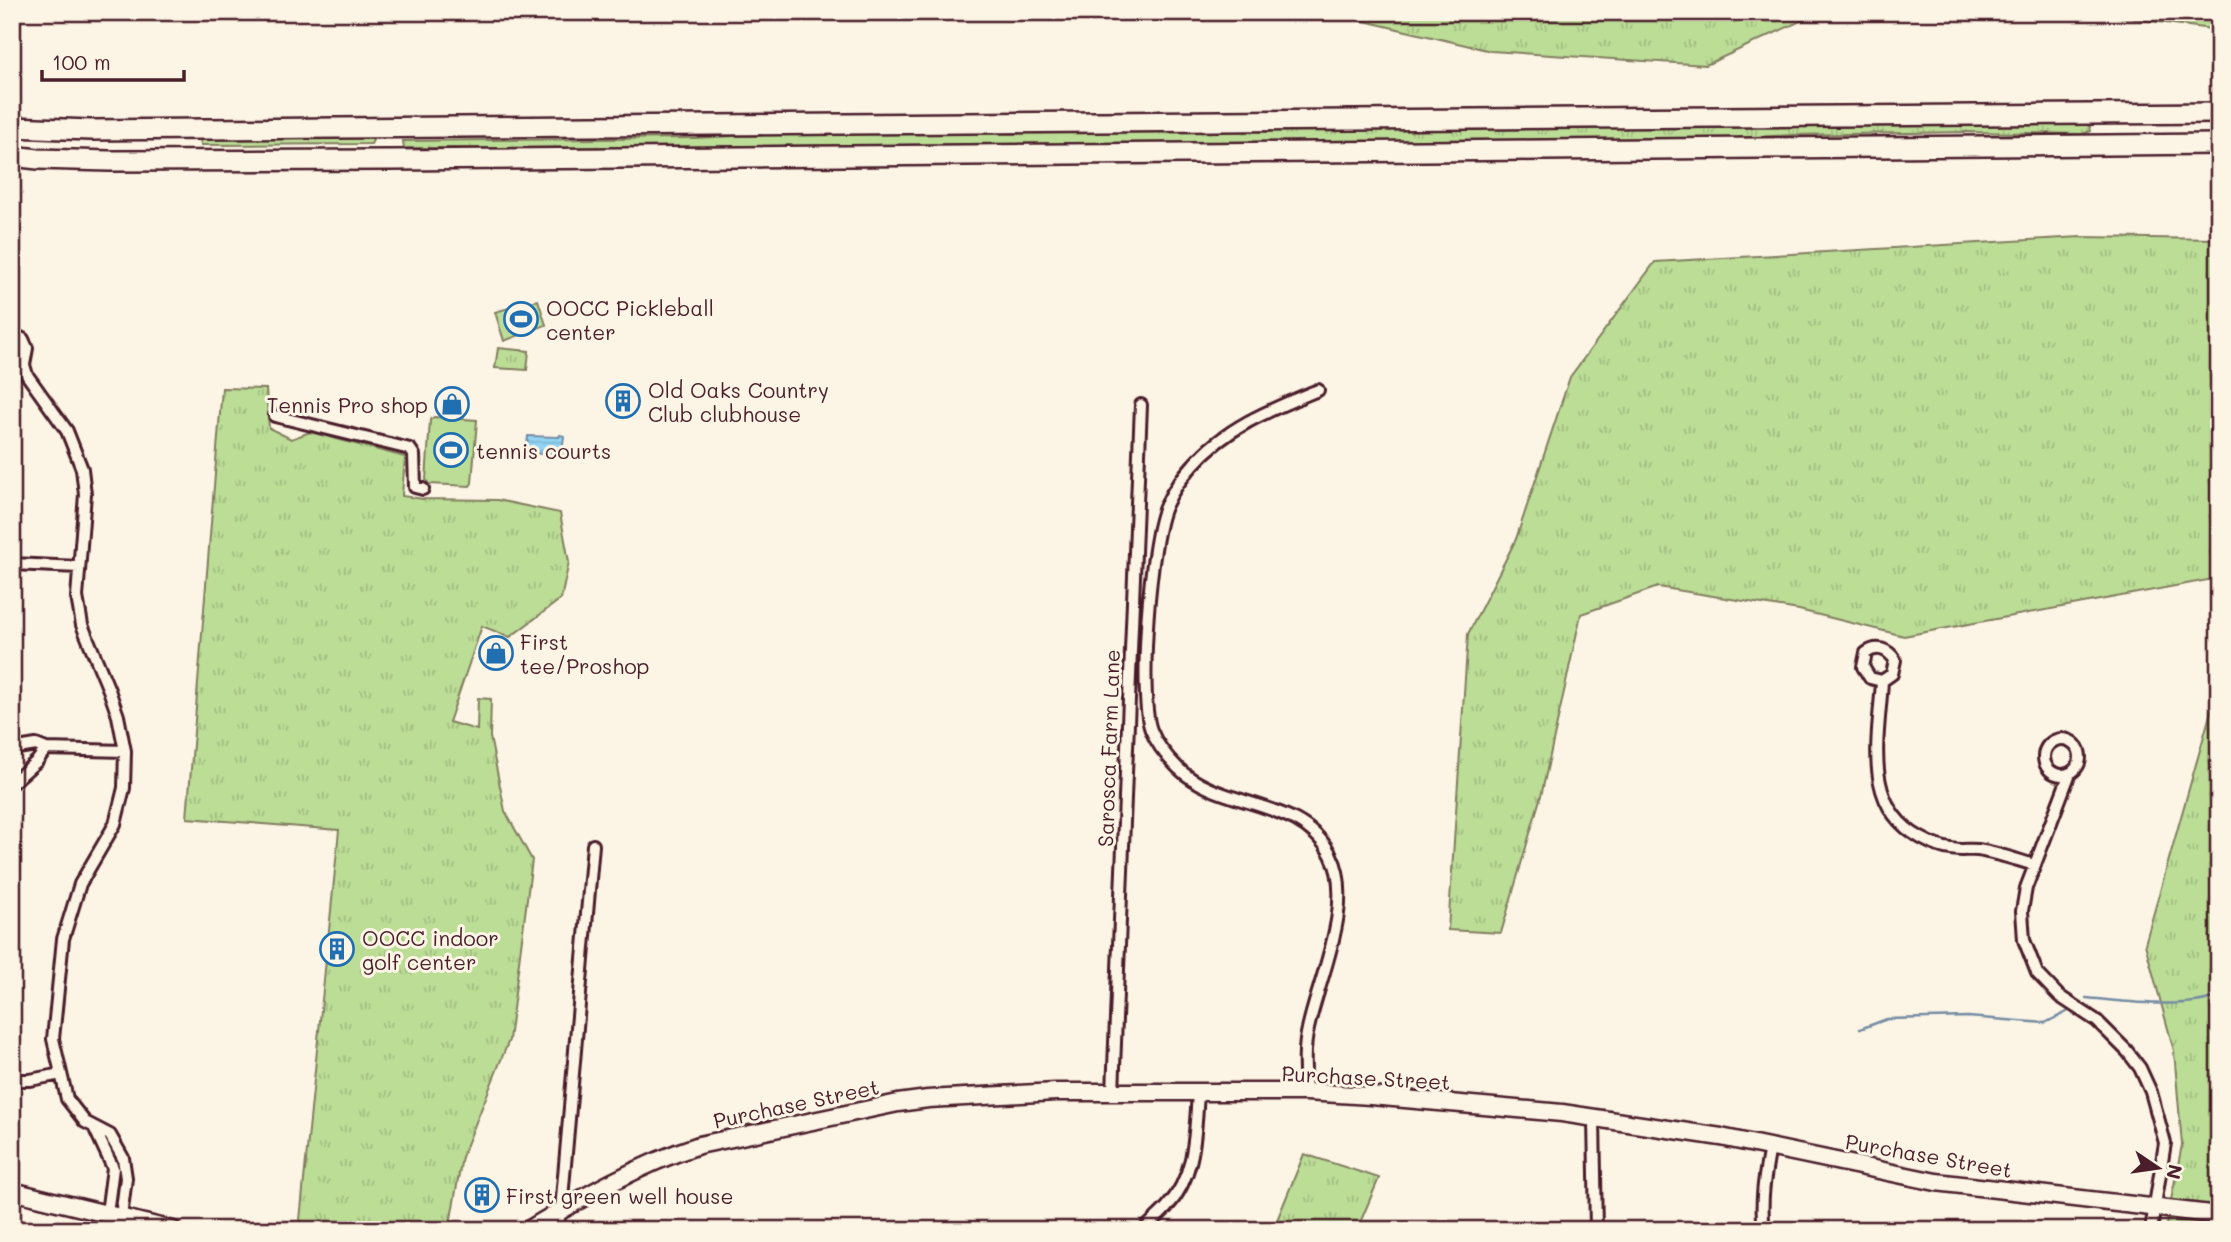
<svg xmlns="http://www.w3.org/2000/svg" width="2231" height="1242" viewBox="0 0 2231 1242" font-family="Mali,sans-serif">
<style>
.grass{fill:url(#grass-tufts);stroke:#827e60;stroke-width:2}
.pitch{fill:#bbdd96;stroke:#827e60;stroke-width:2}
.water{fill:url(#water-rules);stroke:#758ca4;stroke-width:2}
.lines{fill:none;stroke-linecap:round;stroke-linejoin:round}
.stream{stroke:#758ca4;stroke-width:2.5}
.street-casing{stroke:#4a1f2b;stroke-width:16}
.secondary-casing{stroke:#4a1f2b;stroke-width:21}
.highway-casing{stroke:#4a1f2b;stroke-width:24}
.street{stroke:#fcf5e5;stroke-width:10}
.secondary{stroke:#fcf5e5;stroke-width:16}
.highway{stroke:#fcf5e5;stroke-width:19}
.labels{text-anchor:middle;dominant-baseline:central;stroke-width:6;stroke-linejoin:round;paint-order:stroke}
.poi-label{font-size:21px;fill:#4a1f2b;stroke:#fcf5e5;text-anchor:start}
.street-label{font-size:21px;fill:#4a1f2b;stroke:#fcf5e5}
</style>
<defs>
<pattern id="grass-tufts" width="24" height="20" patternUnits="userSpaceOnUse" patternTransform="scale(1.75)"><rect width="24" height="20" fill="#bbdd96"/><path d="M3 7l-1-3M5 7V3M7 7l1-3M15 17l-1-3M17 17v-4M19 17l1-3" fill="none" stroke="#a2bd81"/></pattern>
<pattern id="water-rules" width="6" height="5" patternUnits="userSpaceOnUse" patternTransform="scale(1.75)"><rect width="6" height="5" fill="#92d5f4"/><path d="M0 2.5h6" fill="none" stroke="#7fb6d1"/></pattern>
</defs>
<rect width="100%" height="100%" fill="#fcf5e5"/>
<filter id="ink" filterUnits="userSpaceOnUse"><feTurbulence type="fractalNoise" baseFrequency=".0143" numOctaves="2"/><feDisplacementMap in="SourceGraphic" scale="14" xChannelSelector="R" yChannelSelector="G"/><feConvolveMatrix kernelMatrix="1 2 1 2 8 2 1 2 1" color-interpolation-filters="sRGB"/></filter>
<g filter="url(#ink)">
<!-- grass -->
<path class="grass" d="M1326 12H1820L1706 65 1491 51Z
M2084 12H2219V30Z
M1876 124H2085L2090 127 2091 131 2082 134 1965 132 1793 135 1712 139 485 148H404L403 141 695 138 795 133Z
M372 137 373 140 371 144 201 145 200 138Z
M2081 237 2219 239V578L1904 636 1799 610 1658 587 1581 614 1542 792 1501 933 1448 930 1468 634 1516 539 1570 377 1655 262Z
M498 348 529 351 527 370 495 368Z
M222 388 266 389 269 428 291 439 310 432 405 457 402 496 423 499 497 500 560 513 569 562 561 599 510 637 482 626 449 722 477 730 478 698 491 699 490 737 505 811 532 860 509 1040 462 1157 449 1230H299L339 830 187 818Z
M2219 683V1230H2165L2182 1145 2174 1051 2145 944Z
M1304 1154 1379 1178 1357 1230H1273Z"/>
<!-- pitch -->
<path class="pitch" d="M538 300 546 325 504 341 495 312Z
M434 417 477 420 472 483 470 486 429 484 426 480 430 420Z"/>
<!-- water -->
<path class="water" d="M560 435 564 436 562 455 526 453 528 436 559 437Z"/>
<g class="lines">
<!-- stream -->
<path class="stream" d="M2086 998C2123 1001 2184 1010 2219 996
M1860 1029 1887 1019 1968 1017 2045 1023 2067 1012"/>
<!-- street casing -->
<g class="street-casing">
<path id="street" d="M12 334 23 339 27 348 24 365 12 368
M24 365 27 375 67 431 82 469 85 494 77 597 82 625 109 690 118 716 125 751 124 788 115 824 80 884 63 939 53 1039 67 1099 85 1122 110 1135 123 1158 126 1178 121 1217
M275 416 410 449 414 455 415 487 423 489
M12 564 79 567
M1882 681 1870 678 1863 667 1866 653C1877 645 1888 649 1895 660L1892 674 1882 681C1879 737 1861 806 1921 838 1930 843 1940 848 1951 849 1960 851 1969 849 1978 850 1997 853 2017 860 2035 865
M2044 757a18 18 0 1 1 36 0a18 18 0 1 1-36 0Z
M12 749 36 745 46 749 37 761 12 783
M46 749 125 751
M2070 773 2026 888 2022 911 2024 940 2037 973 2059 996 2097 1021 2127 1051 2140 1068 2151 1092 2165 1143 2151 1230
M12 1080H30L61 1074
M1113 1092 1141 405
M1306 1092C1305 1071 1303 1050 1308 1029 1318 980 1356 903 1331 855 1301 797 1221 810 1178 768 1168 758 1156 743 1151 730 1138 697 1150 537 1166 505 1172 492 1183 476 1193 465 1226 427 1272 409 1318 390
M1594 1119 1596 1230
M94 1127 113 1168 107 1213
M556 1230 561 1210 593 845
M1144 1230C1151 1222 1160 1215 1167 1207 1196 1175 1195 1133 1198 1093
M1764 1230C1760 1201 1765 1174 1770 1147"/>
</g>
<!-- secondary casing -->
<g class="secondary-casing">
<path id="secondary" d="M12 1191 173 1230
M528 1230C583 1197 638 1165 699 1145L898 1103 928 1099 1056 1092H1306L1371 1096 1562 1113 1721 1137 1936 1182 2219 1215"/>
</g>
<!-- highway casing -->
<g class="highway-casing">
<path id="highway" d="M12 127 90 130 2219 113
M12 156 38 159 109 161 391 160 2219 144"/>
</g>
<!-- street -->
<use href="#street" class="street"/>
<!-- secondary -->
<use href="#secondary" class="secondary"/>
<!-- highway -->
<use href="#highway" class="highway"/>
</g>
</g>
<!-- icons -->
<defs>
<g id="stadium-ring" transform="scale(1.75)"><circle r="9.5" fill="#fcf5e5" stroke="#1f6fb2" stroke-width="1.5"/><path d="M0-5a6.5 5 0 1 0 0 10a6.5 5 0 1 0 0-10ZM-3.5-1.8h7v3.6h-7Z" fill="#1f6fb2"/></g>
<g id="building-ring" transform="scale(1.75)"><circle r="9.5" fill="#fcf5e5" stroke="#1f6fb2" stroke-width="1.5"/><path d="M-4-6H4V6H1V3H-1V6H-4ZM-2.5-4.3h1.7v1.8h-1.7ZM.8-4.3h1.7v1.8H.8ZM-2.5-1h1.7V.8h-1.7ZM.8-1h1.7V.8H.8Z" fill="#1f6fb2"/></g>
<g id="shop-ring" transform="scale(1.75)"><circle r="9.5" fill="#fcf5e5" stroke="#1f6fb2" stroke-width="1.5"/><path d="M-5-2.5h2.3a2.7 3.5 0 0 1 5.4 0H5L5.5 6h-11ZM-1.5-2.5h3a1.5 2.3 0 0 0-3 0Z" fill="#1f6fb2"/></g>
</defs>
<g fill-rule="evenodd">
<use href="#stadium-ring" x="521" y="319"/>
<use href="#building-ring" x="623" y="401"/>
<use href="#shop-ring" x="452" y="404"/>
<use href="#stadium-ring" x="451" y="450"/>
<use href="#shop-ring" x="496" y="653"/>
<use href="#building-ring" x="337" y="949"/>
<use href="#building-ring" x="482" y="1195"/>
</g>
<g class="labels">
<!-- poi labels -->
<g class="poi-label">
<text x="546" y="307">OOCC Pickleball<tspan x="546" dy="24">center</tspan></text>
<text x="648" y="389">Old Oaks Country<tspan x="648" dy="24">Club clubhouse</tspan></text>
<text x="428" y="404" text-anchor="end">Tennis Pro shop</text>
<text x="476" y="450">tennis courts</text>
<text x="520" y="641">First<tspan x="520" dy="24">tee/Proshop</tspan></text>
<text x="362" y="937">OOCC indoor<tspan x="362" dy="24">golf center</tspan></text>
<text x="506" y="1195">First green well house</text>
</g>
<!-- street labels -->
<g class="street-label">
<text transform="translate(1108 748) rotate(-88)">Sarosca Farm Lane</text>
<text transform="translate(1366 1077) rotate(3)">Purchase Street</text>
<text transform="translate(796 1103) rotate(-12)">Purchase Street</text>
<text transform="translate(1929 1155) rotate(10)">Purchase Street</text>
</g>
</g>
<!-- margin -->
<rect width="2231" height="1242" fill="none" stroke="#fcf5e5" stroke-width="42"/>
<rect x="21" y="21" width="2189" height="1200" fill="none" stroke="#4a1f2b" stroke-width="2.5" filter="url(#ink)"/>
<!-- north arrow -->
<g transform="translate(2158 1168) rotate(103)" stroke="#fcf5e5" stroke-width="5" paint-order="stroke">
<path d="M0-5L12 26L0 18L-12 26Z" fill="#4a1f2b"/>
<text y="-10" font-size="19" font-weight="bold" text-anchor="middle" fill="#4a1f2b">N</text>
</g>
<!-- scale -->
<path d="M42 70v10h142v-10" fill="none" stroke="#4a1f2b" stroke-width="3.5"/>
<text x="52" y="70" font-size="21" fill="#4a1f2b" stroke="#fcf5e5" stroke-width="5" paint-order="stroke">100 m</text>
</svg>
